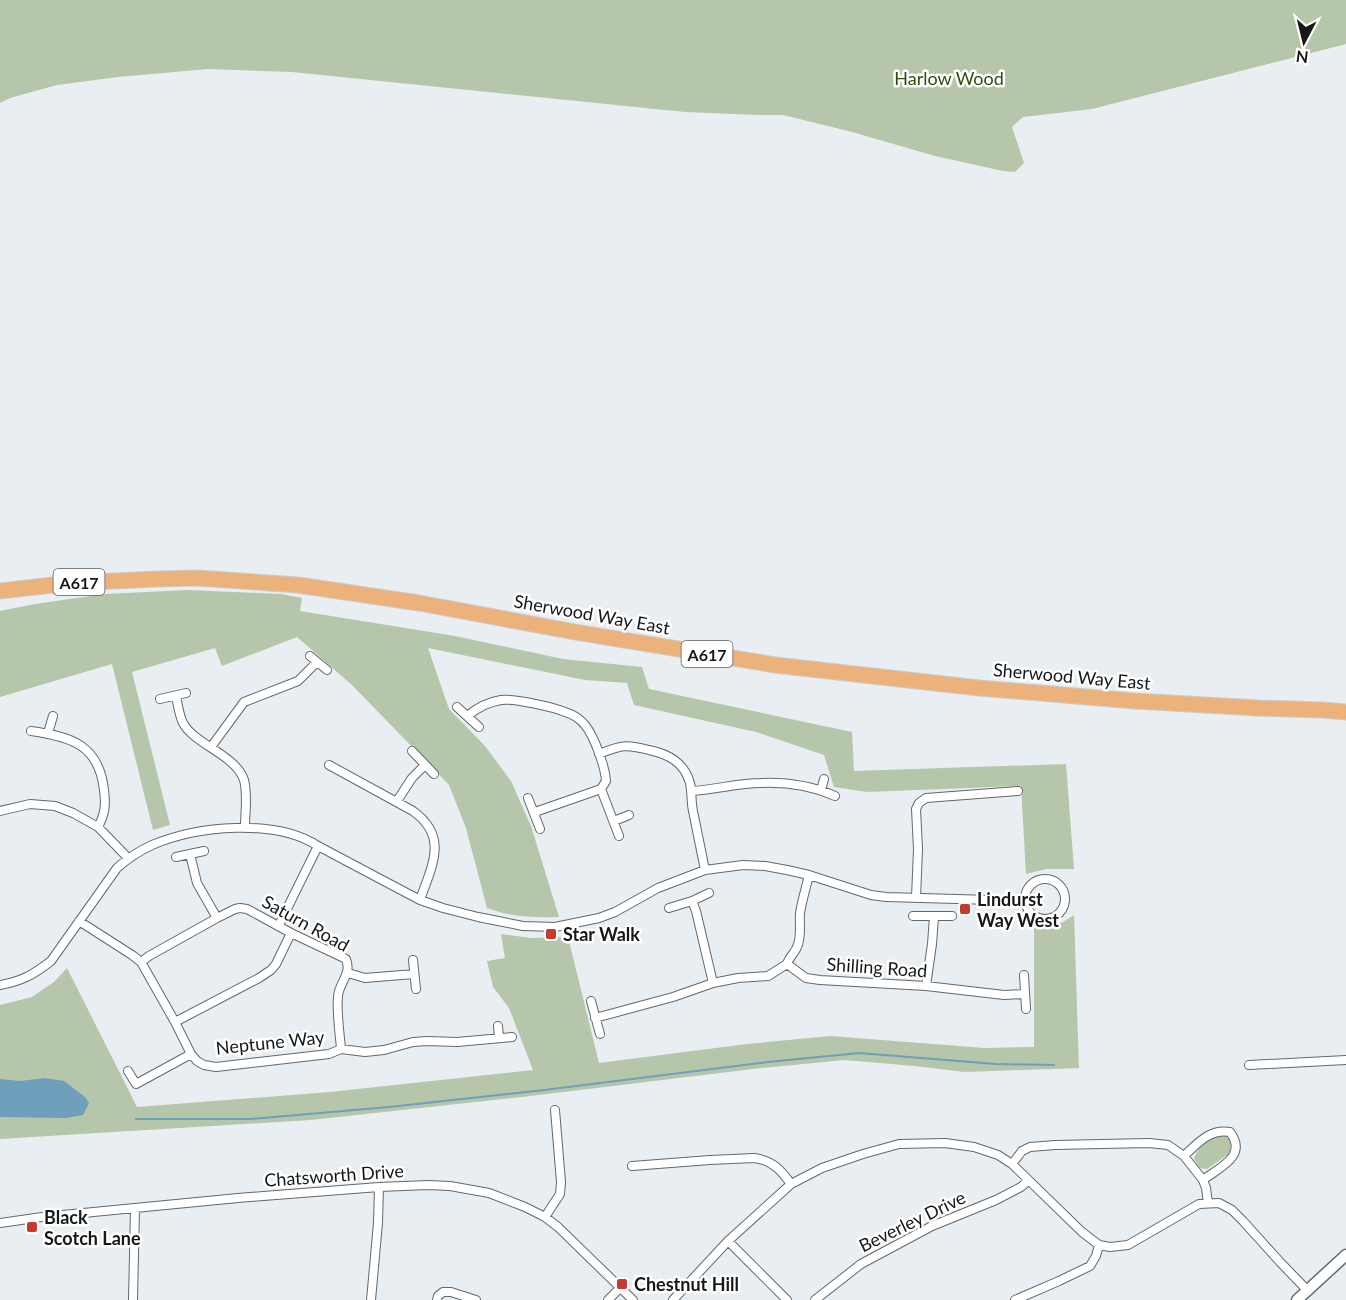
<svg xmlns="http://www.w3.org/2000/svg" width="1346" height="1300" viewBox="0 0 1346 1300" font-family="Lato,sans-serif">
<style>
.green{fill:#b5c6aa}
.water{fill:#6e9fbb}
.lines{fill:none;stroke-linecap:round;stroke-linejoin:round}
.stream{stroke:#6e9fbb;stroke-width:2}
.minor-casing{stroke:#63686c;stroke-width:10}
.tertiary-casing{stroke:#63686c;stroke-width:13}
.trunk-casing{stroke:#ccc;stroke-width:17}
.minor{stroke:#fff;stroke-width:8}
.tertiary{stroke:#fff;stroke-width:10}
.trunk{stroke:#ecb27c;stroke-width:15}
.poi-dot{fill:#c73a30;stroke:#fff;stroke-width:2}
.labels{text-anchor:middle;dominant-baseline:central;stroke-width:5;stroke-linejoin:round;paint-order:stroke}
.shield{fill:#fff;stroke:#5b5d5d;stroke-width:1.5}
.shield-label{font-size:16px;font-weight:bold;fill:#151718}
.park-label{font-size:18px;fill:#2c4d0d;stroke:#fff}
.street-label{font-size:18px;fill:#151718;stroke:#fff}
.poi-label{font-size:18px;font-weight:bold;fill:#151718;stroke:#fff;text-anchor:start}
</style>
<rect width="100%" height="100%" fill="#e8eef2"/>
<!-- green -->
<path class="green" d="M0 0H1346V44L1092 109 1023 117 1012 127 1024 163 1015 172 1003 171 935 156 852 132 783 115H759L685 112 292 72 208 69 118 77 57 85 10 98 0 103Z
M188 590 281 594 302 598 300 611 455 636 563 659 642 667 649 689 852 732 854 771 1066 764 1074 869H1046L1026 874 1021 786 867 792 834 787 824 755 756 732 634 705 627 683 585 680 428 648 449 709 485 746 511 781 531 826 559 917C533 918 511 917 487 908L466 828 449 785 352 685 297 637 222 666 215 648 132 672 170 825 153 830 112 664 0 697V611L35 604 105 594Z
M1074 915 1079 1068 964 1072 915 1066 845 1060 761 1068 539 1095 311 1120 0 1139V1005L32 997 54 982 67 968 137 1107 330 1092 533 1070 509 1008 493 987 487 961 505 958 501 934 532 938 568 937 599 1063 747 1044 831 1036 984 1048 1034 1047V928C1050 931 1062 923 1074 915Z
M1223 1135 1228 1137 1231 1143 1230 1153 1207 1169 1200 1168 1194 1159C1197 1147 1211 1137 1223 1135Z"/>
<!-- water -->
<path class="water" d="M45 1078 64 1081 85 1097 89 1103 83 1115 66 1118 0 1117V1079L20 1081Z"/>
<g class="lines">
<!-- stream -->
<path class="stream" d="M136 1119H250L389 1107 544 1090 768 1062 859 1053 996 1064 1054 1065"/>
<!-- minor casing -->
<g class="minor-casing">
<path id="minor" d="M310 656 327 670
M176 696C178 705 179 715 183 723 194 744 236 755 244 780 248 795 245 812 245 827
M160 699 186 693
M457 707 479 727
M467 716C477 708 488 702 501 700 513 698 553 707 565 712 572 714 580 719 585 725 594 736 605 766 606 781L601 789
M31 731C72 737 99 745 104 790 106 805 105 814 98 827
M48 733 53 716
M211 747 244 702 298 681 317 662
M412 751 434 774
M599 754C621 745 626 744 649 750 668 754 684 762 690 783 692 792 691 802 693 811 697 830 701 850 705 870
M329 765 413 811C449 837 432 865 420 900
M601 789 619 836
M821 790 824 779
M691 791C714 790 738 783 761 783 786 782 812 786 835 796
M528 798 540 829
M397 801 412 778 425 765
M0 811 30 804 55 806 73 813 98 827 128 858
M535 812 601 789
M614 821 629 815
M190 854 197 883 217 918
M176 857 204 851
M1025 899a20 20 0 1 1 40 0a20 20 0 1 1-40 0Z
M916 898 918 849 916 809 919 803 926 798 1018 791
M692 901 696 911 713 983
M669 908 692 901 709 893
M913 916H952
M79 921 132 955 141 962 175 1022 191 1054 197 1061 204 1065 216 1067 329 1054 341 1049 365 1052 384 1050 413 1042 427 1041 457 1042 512 1037
M279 925 318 846
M413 960 416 989
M141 962 149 956 217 918 235 909 240 908 247 909 291 933 346 959C351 972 343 979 339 991 335 1005 340 1034 341 1049
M787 964 806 978 820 980 926 986 1004 995 1025 994
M787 964C789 957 795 953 797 947 802 937 799 924 800 913 802 900 806 888 809 875
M348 973 365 978 414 974
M1024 975 1026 1009
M0 985C22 981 33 975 51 961L117 868C127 859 139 851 152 845 197 826 275 818 318 846L420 900 443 908 478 917 523 926 555 927 599 918 615 912 658 888 705 870 743 865 765 866 787 870 809 875 871 895 886 897 1025 901
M926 986 932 944 934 917
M591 1001 600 1034
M595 1018 673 997 713 983 738 978 768 976 787 964
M175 1022 259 978 271 970 276 964 291 933
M498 1026 499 1037
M1249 1065 1346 1060
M128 1071 136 1084 191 1054
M1184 1156C1197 1144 1210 1128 1230 1132 1248 1156 1220 1167 1203 1180
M1012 1164 1022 1151 1030 1147 1055 1145 1149 1143 1168 1145 1184 1156 1203 1180 1206 1188 1208 1203
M632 1166 710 1160 754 1158C772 1160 781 1170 791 1184
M545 1217 560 1194 561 1182 555 1110
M0 1223 42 1217 238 1198 379 1187 428 1185 450 1186 489 1193 525 1207 545 1217 558 1227 633 1300
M728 1241 787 1300
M133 1300 135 1208
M371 1300 378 1223 379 1187
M437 1300 438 1296 443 1292H451L476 1300
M608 1300 620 1288
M673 1300 728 1241 791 1184 822 1168 863 1154 899 1144 945 1143 974 1147 998 1155 1012 1164 1082 1232 1099 1245 1110 1247 1128 1245 1199 1204 1219 1203 1232 1210 1243 1221 1280 1262 1308 1291
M815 1300 861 1264 932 1226 996 1200 1021 1187 1028 1181
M1015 1300 1059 1281 1090 1266 1096 1256 1099 1245"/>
</g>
<!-- tertiary casing -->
<g class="tertiary-casing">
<path id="tertiary" d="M1297 1300 1346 1255"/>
</g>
<!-- trunk casing -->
<g class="trunk-casing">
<path id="trunk" d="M0 591 70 583 158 579 197 578 298 585 419 603 575 632 775 665 979 688 1135 701 1258 708 1322 710 1346 712"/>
</g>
<!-- minor -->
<use href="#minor" class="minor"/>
<!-- tertiary -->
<use href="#tertiary" class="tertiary"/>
<!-- trunk -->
<use href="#trunk" class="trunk"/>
</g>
<!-- markers -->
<g class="poi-dot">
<rect x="959" y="903" width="12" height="12" rx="3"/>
<rect x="545" y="928" width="12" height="12" rx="3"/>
<rect x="26" y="1221" width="12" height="12" rx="3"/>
<rect x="616" y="1278" width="12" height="12" rx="3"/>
</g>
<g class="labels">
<!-- shield labels -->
<g class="shield">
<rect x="53.5" y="569" width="51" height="26" rx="4.5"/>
<rect x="681.5" y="641" width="51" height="26" rx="4.5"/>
</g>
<g class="shield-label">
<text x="79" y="582">A617</text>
<text x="707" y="654">A617</text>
</g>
<!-- park labels -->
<g class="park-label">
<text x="949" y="78">Harlow Wood</text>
</g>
<!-- street labels -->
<g class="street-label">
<text transform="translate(592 614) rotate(10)">Sherwood Way East</text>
<text transform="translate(1072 676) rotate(5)">Sherwood Way East</text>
<text transform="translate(306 923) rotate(29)">Saturn Road</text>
<text transform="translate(877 967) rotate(4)">Shilling Road</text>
<text transform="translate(270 1042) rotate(-6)">Neptune Way</text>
<text transform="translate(334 1175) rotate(-4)">Chatsworth Drive</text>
<text transform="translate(912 1221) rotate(-26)">Beverley Drive</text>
</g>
<!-- poi labels -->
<g class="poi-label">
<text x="977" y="899">Lindurst<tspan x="977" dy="21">Way West</tspan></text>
<text x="563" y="934">Star Walk</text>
<text x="44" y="1217">Black<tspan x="44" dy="21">Scotch Lane</tspan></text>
<text x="634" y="1284">Chestnut Hill</text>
</g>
</g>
<!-- north arrow -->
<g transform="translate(1304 42) rotate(187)" stroke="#ffffff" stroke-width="4.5" paint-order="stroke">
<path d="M0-4.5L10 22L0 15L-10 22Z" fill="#151718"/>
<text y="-9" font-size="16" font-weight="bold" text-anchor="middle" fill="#151718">N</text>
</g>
</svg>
